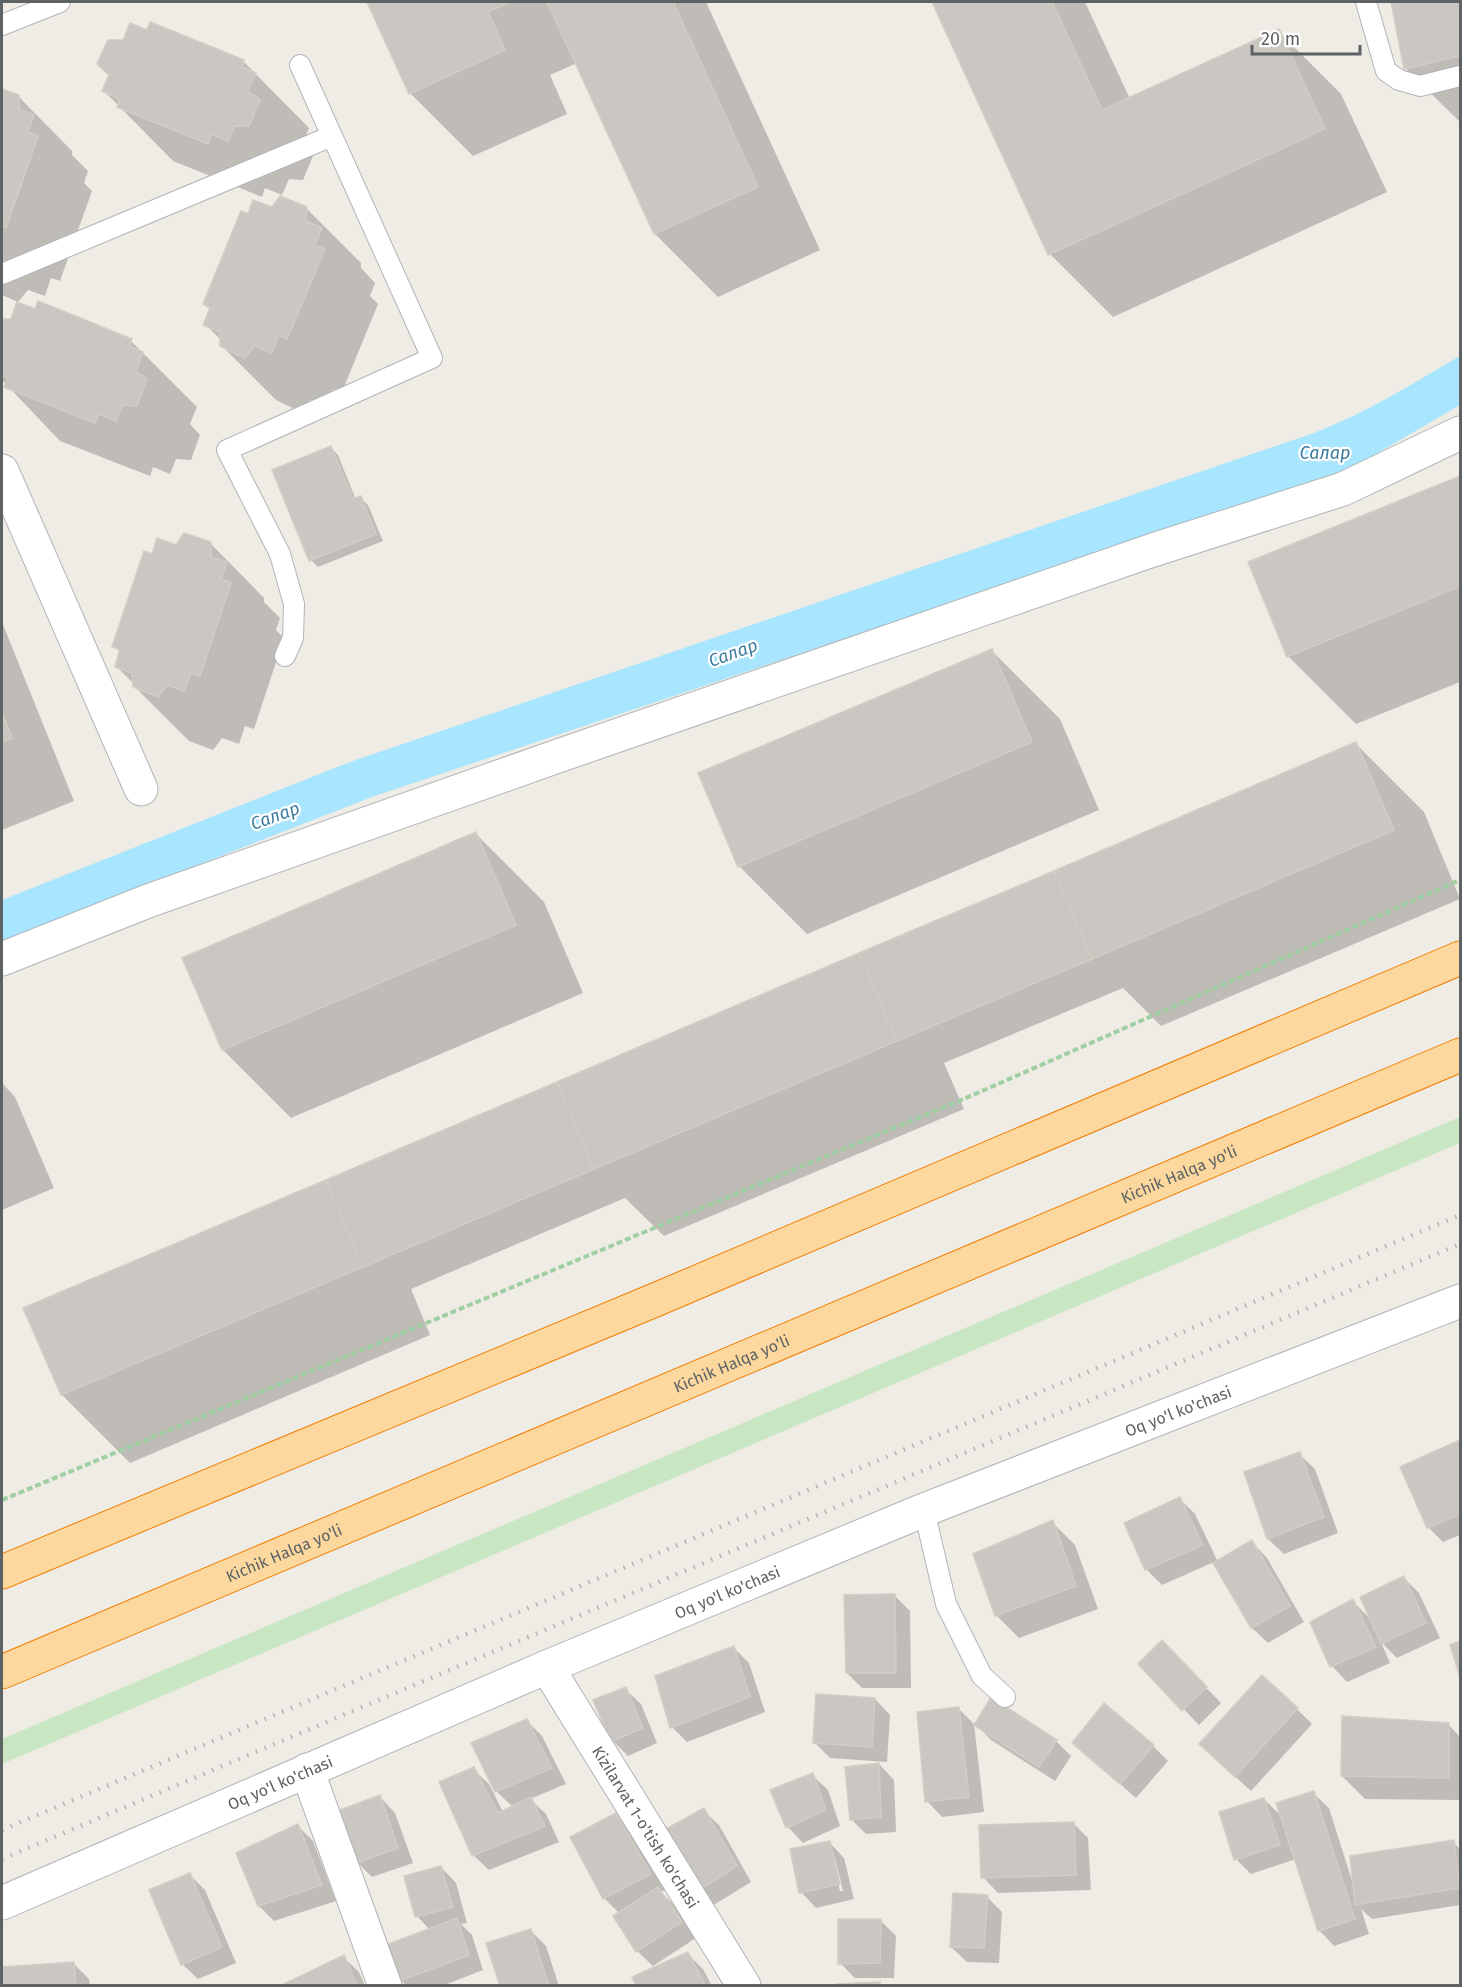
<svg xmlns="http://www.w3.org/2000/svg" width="1462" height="1987" viewBox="0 0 1462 1987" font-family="'Fira Sans',sans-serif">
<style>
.green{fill:#c8e6c2}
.water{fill:#a7e6fe}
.shadow{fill:#0003;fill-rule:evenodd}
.building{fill:#cac6c1;stroke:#d4ccc4;stroke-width:1.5}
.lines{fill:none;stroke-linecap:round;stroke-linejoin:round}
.service-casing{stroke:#b1b4b7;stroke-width:22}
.minor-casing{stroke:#b1b4b7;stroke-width:35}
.tertiary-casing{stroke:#b1b4b7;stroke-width:35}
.trunk-casing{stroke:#f17f03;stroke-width:35}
.path{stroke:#a0cfa4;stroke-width:4;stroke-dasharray:6 3;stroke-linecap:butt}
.service{stroke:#fff;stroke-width:20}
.minor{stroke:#fff;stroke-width:33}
.tertiary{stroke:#fff;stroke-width:33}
.trunk{stroke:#fcd89e;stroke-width:33}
.rail{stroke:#b2b3b3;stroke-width:4.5;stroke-dasharray:1.5 8;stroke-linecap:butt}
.labels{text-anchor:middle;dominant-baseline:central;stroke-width:4.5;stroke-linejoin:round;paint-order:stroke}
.street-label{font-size:16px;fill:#5d6265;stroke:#fff}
.water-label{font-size:18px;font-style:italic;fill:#3d7d9f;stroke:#fff}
</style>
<rect width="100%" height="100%" fill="#efebe5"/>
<!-- green -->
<path class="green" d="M1460 1117V1143L2 1764V1739Z"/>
<!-- water -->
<path class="water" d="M1460 356V405L1364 461 1333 475 372 797 2 941V900L350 762 1314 433C1366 413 1412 384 1460 356Z"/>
<!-- shadow -->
<path class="shadow" d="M368 2H706L820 250 718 297 655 234 577 63 550 75 567 114 473 156 410 93Z
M933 2H1085L1130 99 1278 31 1341 94 1387 192 1113 317 1050 254Z
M1392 2H1460V122L1405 68Z
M148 32 243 61 309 128 302 145 313 156 303 180 289 179 282 195 265 188 262 197 173 161 104 91 124 41Z
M2 90 18 96 72 151V155L88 171 84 183 92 191 60 281 51 278 45 296 28 290 18 302 2 295Z
M306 208 361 263V268L375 283 370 296 378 304 342 392 333 389 326 406 310 400 299 411 276 400 222 346V341L205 324 211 310 204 304 248 216 272 209Z
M2 321H12L131 341 197 407 190 424 200 435 191 460 176 459 170 474 153 467 150 476 60 441 2 380Z
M331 448 338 455 356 500 361 498 368 505 383 541 318 567 311 560Z
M1460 477V682L1356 724 1288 656 1250 563Z
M210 543 264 598V602L280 618 276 630 284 638 254 729 245 726 239 744 222 738 213 750 189 741 134 686V684L116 666 121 653 114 646 153 555 176 547Z
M2 622 74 801 2 830Z
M992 651 1060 719 1099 810 807 934 739 866Z
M1356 744 1424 812 1460 899 1161 1026 1123 988 944 1063 964 1109 664 1236 625 1198 411 1289 430 1335 130 1463 62 1395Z
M476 834 544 902 583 993 291 1118 223 1050 184 958Z
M2 1083 15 1097 54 1188 2 1210Z
M1460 1441V1535L1443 1542 1428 1527 1402 1467Z
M1299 1454 1315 1469 1338 1533 1284 1554 1268 1539 1246 1473Z
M1180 1499 1195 1514 1218 1562 1252 1542 1267 1558 1304 1622 1268 1643 1252 1628 1214 1562 1162 1585 1146 1569 1126 1524Z
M1052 1522 1075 1545 1098 1609 1019 1638 996 1615Z
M1404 1578 1419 1593 1440 1638 1397 1658 1381 1642 1390 1663 1347 1682 1332 1666 1312 1622 1353 1601 1371 1620Z
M894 1595 910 1611 911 1688H862L847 1673Z
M733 1647 749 1663 765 1712 687 1742 672 1727Z
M1177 1658 1221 1703 1199 1725 1140 1664Z
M625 1689 641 1704 657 1743 628 1756 613 1741Z
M875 1699 890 1715 887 1762 830 1758 814 1742Z
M959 1709 974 1724 984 1812 942 1817 927 1801Z
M1297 1709 1312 1724 1251 1791 1216 1759Z
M526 1720 542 1736 566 1784 530 1799 546 1814 559 1842 489 1870 473 1855V1769L489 1784 503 1812 513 1807 496 1791Z
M976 1724 1056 1741 1071 1756 1055 1781 991 1740Z
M1448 1724 1460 1737V1800L1365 1799 1342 1776Z
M1074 1743 1153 1746 1168 1761 1136 1798Z
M879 1764 894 1780 896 1832 866 1834 851 1819Z
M812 1775 828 1790 840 1826 803 1843 788 1827 772 1791Z
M1313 1793 1329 1808 1353 1884 1453 1842 1460 1849V1905L1372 1919 1361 1909 1369 1934 1334 1946 1319 1930 1296 1859 1251 1874 1236 1859 1264 1799 1283 1818Z
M380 1797 395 1813 413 1863 372 1877 357 1862Z
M703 1810 719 1825 751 1882 712 1906 664 1832Z
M615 1815 631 1830 665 1890 661 1892 673 1904 696 1938 653 1966 637 1951 619 1913 604 1898Z
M1073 1823 1088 1838 1091 1890 998 1893 983 1877Z
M298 1826 313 1841 336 1901 274 1921 259 1906Z
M829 1842 844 1858 854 1899 816 1908 801 1892ZM832 1858H835L843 1891H840Z
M441 1867 456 1883 467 1923 461 1924 472 1935 483 1970 442 1986H406L401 1980 430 1930 417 1916Z
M190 1875 205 1890 236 1963 198 1979 182 1964Z
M987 1897 1002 1912 999 1963 967 1962 951 1947Z
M880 1920 896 1936 894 1978H855L840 1963Z
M530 1930 546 1946 559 1986H501Z
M688 1954 703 1969 712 1986H638Z
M343 1957 359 1972 365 1986H285Z
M74 1964 89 1979 90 1986H2V1969Z"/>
<!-- building -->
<path class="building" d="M367 2H511L488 12 505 50 409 94Z
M547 2H673L758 187 654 234Z
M932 2H1052L1102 110 1279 29 1325 129 1048 255Z
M1391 2H1460V56L1404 69Z
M150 22 244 60 242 67 256 73 248 91 260 100 249 126H235L228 141 211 134 208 144 117 107 120 99 102 91 109 75 97 64 108 40H123L130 23 147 30Z
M2 89 19 95V109L34 115 28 132 38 136 6 228 2 226Z
M280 196 307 207 306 221 322 228 315 245 325 249 287 339 279 335 272 353 255 346 244 358 220 346V332L203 325 210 308 203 304 241 211 248 214 253 200 272 207Z
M38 301 132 339 129 346 143 352 136 371 147 379 137 406 122 405 116 421 99 414 95 423 4 387 8 378 2 376V319H11L17 302 35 309Z
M331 446 353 499 361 496 376 534 309 561 272 470Z
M1460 476V586L1287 657 1248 562Z
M184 533 211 542V557L227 562 221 579 231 583 200 676 191 673 184 691 167 685 158 697 133 687 132 673 115 667 120 649 112 647 144 551 152 554 157 538 176 545Z
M992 649 1032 742 738 867 698 773Z
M2 712 12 738 2 742Z
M1356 742 1394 830 1092 959 1054 871Z
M476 832 516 925 222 1050 182 958Z
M1054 871 1092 959 897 1041 859 953Z
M859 953 897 1041 594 1169 557 1082Z
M557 1082 594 1169 363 1267 326 1180Z
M326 1180 363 1267 61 1395 23 1308Z
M1460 1440V1514L1427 1528 1400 1467Z
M1300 1452 1324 1517 1267 1539 1244 1472Z
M1180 1497 1203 1545 1145 1570 1124 1523Z
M1053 1520 1076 1586 995 1616 973 1554Z
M1252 1540 1290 1606 1251 1628 1213 1563Z
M1404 1576 1426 1623 1381 1644 1360 1597Z
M895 1594 896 1673H846L844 1595Z
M1353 1599 1376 1647 1330 1667 1310 1622Z
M1162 1640 1207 1687 1182 1711 1138 1664Z
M1460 1641V1677L1450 1645Z
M734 1646 750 1697 670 1728 655 1676Z
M1262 1675 1298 1708 1235 1777 1199 1744Z
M626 1687 643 1728 611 1742 593 1700Z
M816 1694 875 1698 872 1747 813 1743Z
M991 1697 1057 1740 1039 1767 974 1725Z
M1104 1703 1154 1745 1120 1784 1072 1743Z
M959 1707 969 1797 925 1802 917 1712Z
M1342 1716 1449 1723V1778L1341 1776Z
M527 1719 552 1768 495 1792 471 1743Z
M879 1763 881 1817 850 1820 845 1767Z
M474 1767 498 1813 531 1797 545 1826 472 1856 439 1782Z
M813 1773 826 1810 786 1828 770 1790Z
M1314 1791 1355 1919 1318 1931 1276 1803Z
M380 1795 398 1848 356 1863 335 1812Z
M1264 1798 1280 1845 1234 1860 1219 1812Z
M704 1808 737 1866 696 1892 662 1831Z
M616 1813 651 1874 603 1899 570 1837Z
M1074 1822 1076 1875 981 1878 979 1825Z
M298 1824 322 1885 258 1906 236 1853Z
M1454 1840 1460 1888 1355 1905 1350 1856Z
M830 1841 840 1884 799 1893 790 1849Z
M441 1866 453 1907 415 1917 404 1876Z
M190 1873 222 1947 181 1965 149 1890Z
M658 1887 682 1922 636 1952 613 1916Z
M953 1893 988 1895 984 1948 950 1947Z
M457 1918 469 1955 399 1981 384 1946Z
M838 1919H881L880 1963 838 1964Z
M531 1929 549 1986H500L486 1943Z
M688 1952 706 1986H636L632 1977Z
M344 1955 357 1986H282V1985Z
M74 1962 76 1986H2V1967Z
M880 1982V1986H837V1984Z"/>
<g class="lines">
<!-- service casing -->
<g class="service-casing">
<path id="service" d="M1366 2 1386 71 1399 80 1420 86 1460 76
M2 25 60 2
M2 274 332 136
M285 656 293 638 294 604 280 554 227 450 432 358 300 65
M924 1510 946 1604 982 1676 1005 1697"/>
</g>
<!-- minor casing -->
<g class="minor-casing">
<g id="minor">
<path d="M2 471 141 789"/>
<path d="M2 959 148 901 555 757 1153 550 1343 489 1460 433"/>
<path id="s1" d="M547 1667 744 1986"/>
<path d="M307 1770 385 1986"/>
</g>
</g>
<!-- tertiary casing -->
<g class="tertiary-casing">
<g id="tertiary">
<path id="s2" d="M2 1903 547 1667 924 1510 1460 1301"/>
</g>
</g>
<!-- trunk casing -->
<g class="trunk-casing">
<g id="trunk">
<path d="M2 1572 655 1300 1460 958"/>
<path id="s3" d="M2 1672 1460 1055"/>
</g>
</g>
<!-- path -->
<path class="path" d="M2 1500 973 1095 1460 880"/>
<!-- service -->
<use href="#service" class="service"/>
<!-- minor -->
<use href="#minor" class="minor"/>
<!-- tertiary -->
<use href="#tertiary" class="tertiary"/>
<!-- trunk -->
<use href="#trunk" class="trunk"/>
<!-- rail -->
<path class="rail" d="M2 1830 1460 1215
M2 1859 1460 1244"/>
</g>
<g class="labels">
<!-- street labels -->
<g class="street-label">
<text stroke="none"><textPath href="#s3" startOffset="1278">Kichik Halqa yo'li</textPath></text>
<text stroke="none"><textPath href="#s3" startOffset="792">Kichik Halqa yo'li</textPath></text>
<text stroke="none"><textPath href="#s2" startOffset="1275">Oq yo'l ko'chasi</textPath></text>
<text stroke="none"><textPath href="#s3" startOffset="306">Kichik Halqa yo'li</textPath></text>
<text stroke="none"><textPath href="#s2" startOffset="789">Oq yo'l ko'chasi</textPath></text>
<text stroke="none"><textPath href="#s2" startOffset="303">Oq yo'l ko'chasi</textPath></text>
<text stroke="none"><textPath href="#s1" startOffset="188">Kizilarvat 1-o'tish ko'chasi</textPath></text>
</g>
<!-- water labels -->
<g class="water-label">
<text x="1325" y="453">Салар</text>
<text transform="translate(733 653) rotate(-20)">Салар</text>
<text transform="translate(275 816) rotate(-20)">Салар</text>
</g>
</g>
<!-- border -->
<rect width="1462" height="1987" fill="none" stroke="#5d6265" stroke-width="6"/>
<!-- scale -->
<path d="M1252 45v9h108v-9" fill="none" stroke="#5d6265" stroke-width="3"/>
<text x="1261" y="45" font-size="18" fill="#5d6265" stroke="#ffffff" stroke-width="4.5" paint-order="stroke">20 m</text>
</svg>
